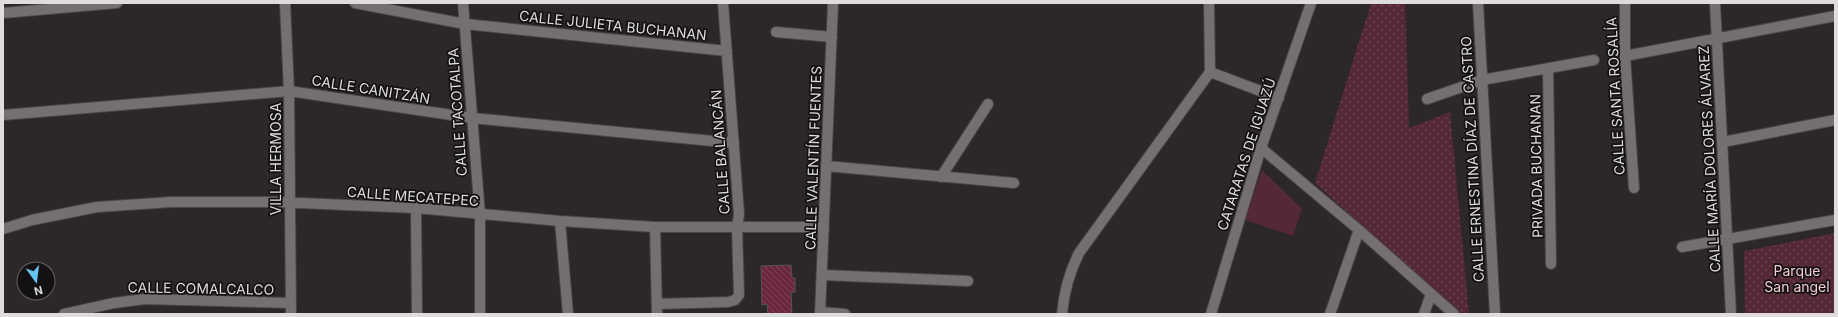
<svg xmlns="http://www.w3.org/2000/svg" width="1838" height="317" viewBox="0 0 1838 317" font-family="Inter,sans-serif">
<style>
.grass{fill:#542935}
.park{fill:url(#park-dots)}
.building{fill:url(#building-back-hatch);stroke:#595355}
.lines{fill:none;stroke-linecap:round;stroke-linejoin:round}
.minor-casing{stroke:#4a4546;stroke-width:12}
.minor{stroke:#756f70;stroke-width:10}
.labels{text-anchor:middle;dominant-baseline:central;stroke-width:3.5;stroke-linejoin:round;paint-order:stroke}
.street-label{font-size:14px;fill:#dfdcdd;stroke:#131111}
.park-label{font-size:14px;fill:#f2c7d0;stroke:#131111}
</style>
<defs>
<pattern id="park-dots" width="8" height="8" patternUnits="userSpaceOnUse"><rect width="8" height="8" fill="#542935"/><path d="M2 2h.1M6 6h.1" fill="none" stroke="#6c4752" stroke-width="1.8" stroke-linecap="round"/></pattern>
<pattern id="building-back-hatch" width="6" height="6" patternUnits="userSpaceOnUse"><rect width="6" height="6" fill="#6a273c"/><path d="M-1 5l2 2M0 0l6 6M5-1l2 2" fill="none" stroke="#7f4658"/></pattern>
</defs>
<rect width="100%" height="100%" fill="#2c2728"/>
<!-- grass -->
<path class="grass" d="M1262 170 1302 209 1293 236 1245 220Z"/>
<!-- park -->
<path class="park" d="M1371 3H1405L1409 128 1450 112 1469 314H1461L1315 183Z
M1835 233V314H1745L1744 251Z"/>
<!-- building -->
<path class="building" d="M791 265 792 278H795V292H791L792 314H768L767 304 762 305 761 266Z"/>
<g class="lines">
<!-- minor casing -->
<g class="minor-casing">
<path id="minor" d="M285 3 289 91 291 314
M355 3 465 24 727 51
M463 3 480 215V314
M1478 3 1495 314
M1625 3V56L1634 188
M1715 3 1731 314
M3 13 117 3
M776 32 832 37
M1625 56 1835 16
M1548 68 1551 264
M1210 72 1279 98
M1427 99 1482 80 1594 60
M3 115 289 91 472 118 734 143
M1723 142 1835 120
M1261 148 1359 230 1454 314
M826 166 1014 183
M941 177 988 104
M416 208 417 314
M560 221 568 314
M655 227 657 314
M3 229 32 220 97 207 171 202H277L416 208 560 221 655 227H814L824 230
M1682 247 1835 220
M822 275 968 281
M657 304 728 302 735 300 739 295 737 228 739 214 723 3
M820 312 845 314
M64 314 114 303 145 299 291 303
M820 314 833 3
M1062 314C1064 292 1069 273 1079 253L1210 72 1209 3
M1211 314 1261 148 1311 3
M1330 314 1359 230
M1424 314 1431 294"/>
</g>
<!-- minor -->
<use href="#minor" class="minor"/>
</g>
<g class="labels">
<!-- street labels -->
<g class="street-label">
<text transform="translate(613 25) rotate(6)">CALLE JULIETA BUCHANAN</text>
<text transform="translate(371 89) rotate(9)">CALLE CANITZÁN</text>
<text transform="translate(1615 96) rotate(-93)">CALLE SANTA ROSALÍA</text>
<text transform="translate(457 112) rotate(-94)">CALLE TACOTALPA</text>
<text transform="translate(720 152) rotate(-94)">CALLE BALANCÁN</text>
<text transform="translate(1246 154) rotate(-72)">CATARATAS DE IGUAZÚ</text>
<text transform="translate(813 158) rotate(-88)">CALLE VALENTÍN FUENTES</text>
<text transform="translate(275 159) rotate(-90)">VILLA HERMOSA</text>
<text transform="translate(1472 159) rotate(-93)">CALLE ERNESTINA DÍAZ DE CASTRO</text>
<text transform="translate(1709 159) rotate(-93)">CALLE MARÍA DOLORES ÁLVAREZ</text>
<text transform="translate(1536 166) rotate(-91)">PRIVADA BUCHANAN</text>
<text transform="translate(413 196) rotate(4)">CALLE MECATEPEC</text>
<text transform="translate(201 288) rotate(1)">CALLE COMALCALCO</text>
</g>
<!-- park labels -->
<g class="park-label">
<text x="1797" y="270">Parque<tspan x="1797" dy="16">San angel</tspan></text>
</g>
</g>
<!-- border -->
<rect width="1838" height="317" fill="none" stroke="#dfdcdd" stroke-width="8"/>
<!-- north arrow -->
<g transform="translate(36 281) rotate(166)"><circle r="19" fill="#131111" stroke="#656263"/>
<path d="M0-3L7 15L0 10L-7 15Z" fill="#65c5ee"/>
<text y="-6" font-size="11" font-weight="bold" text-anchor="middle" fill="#dfdcdd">N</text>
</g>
</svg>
